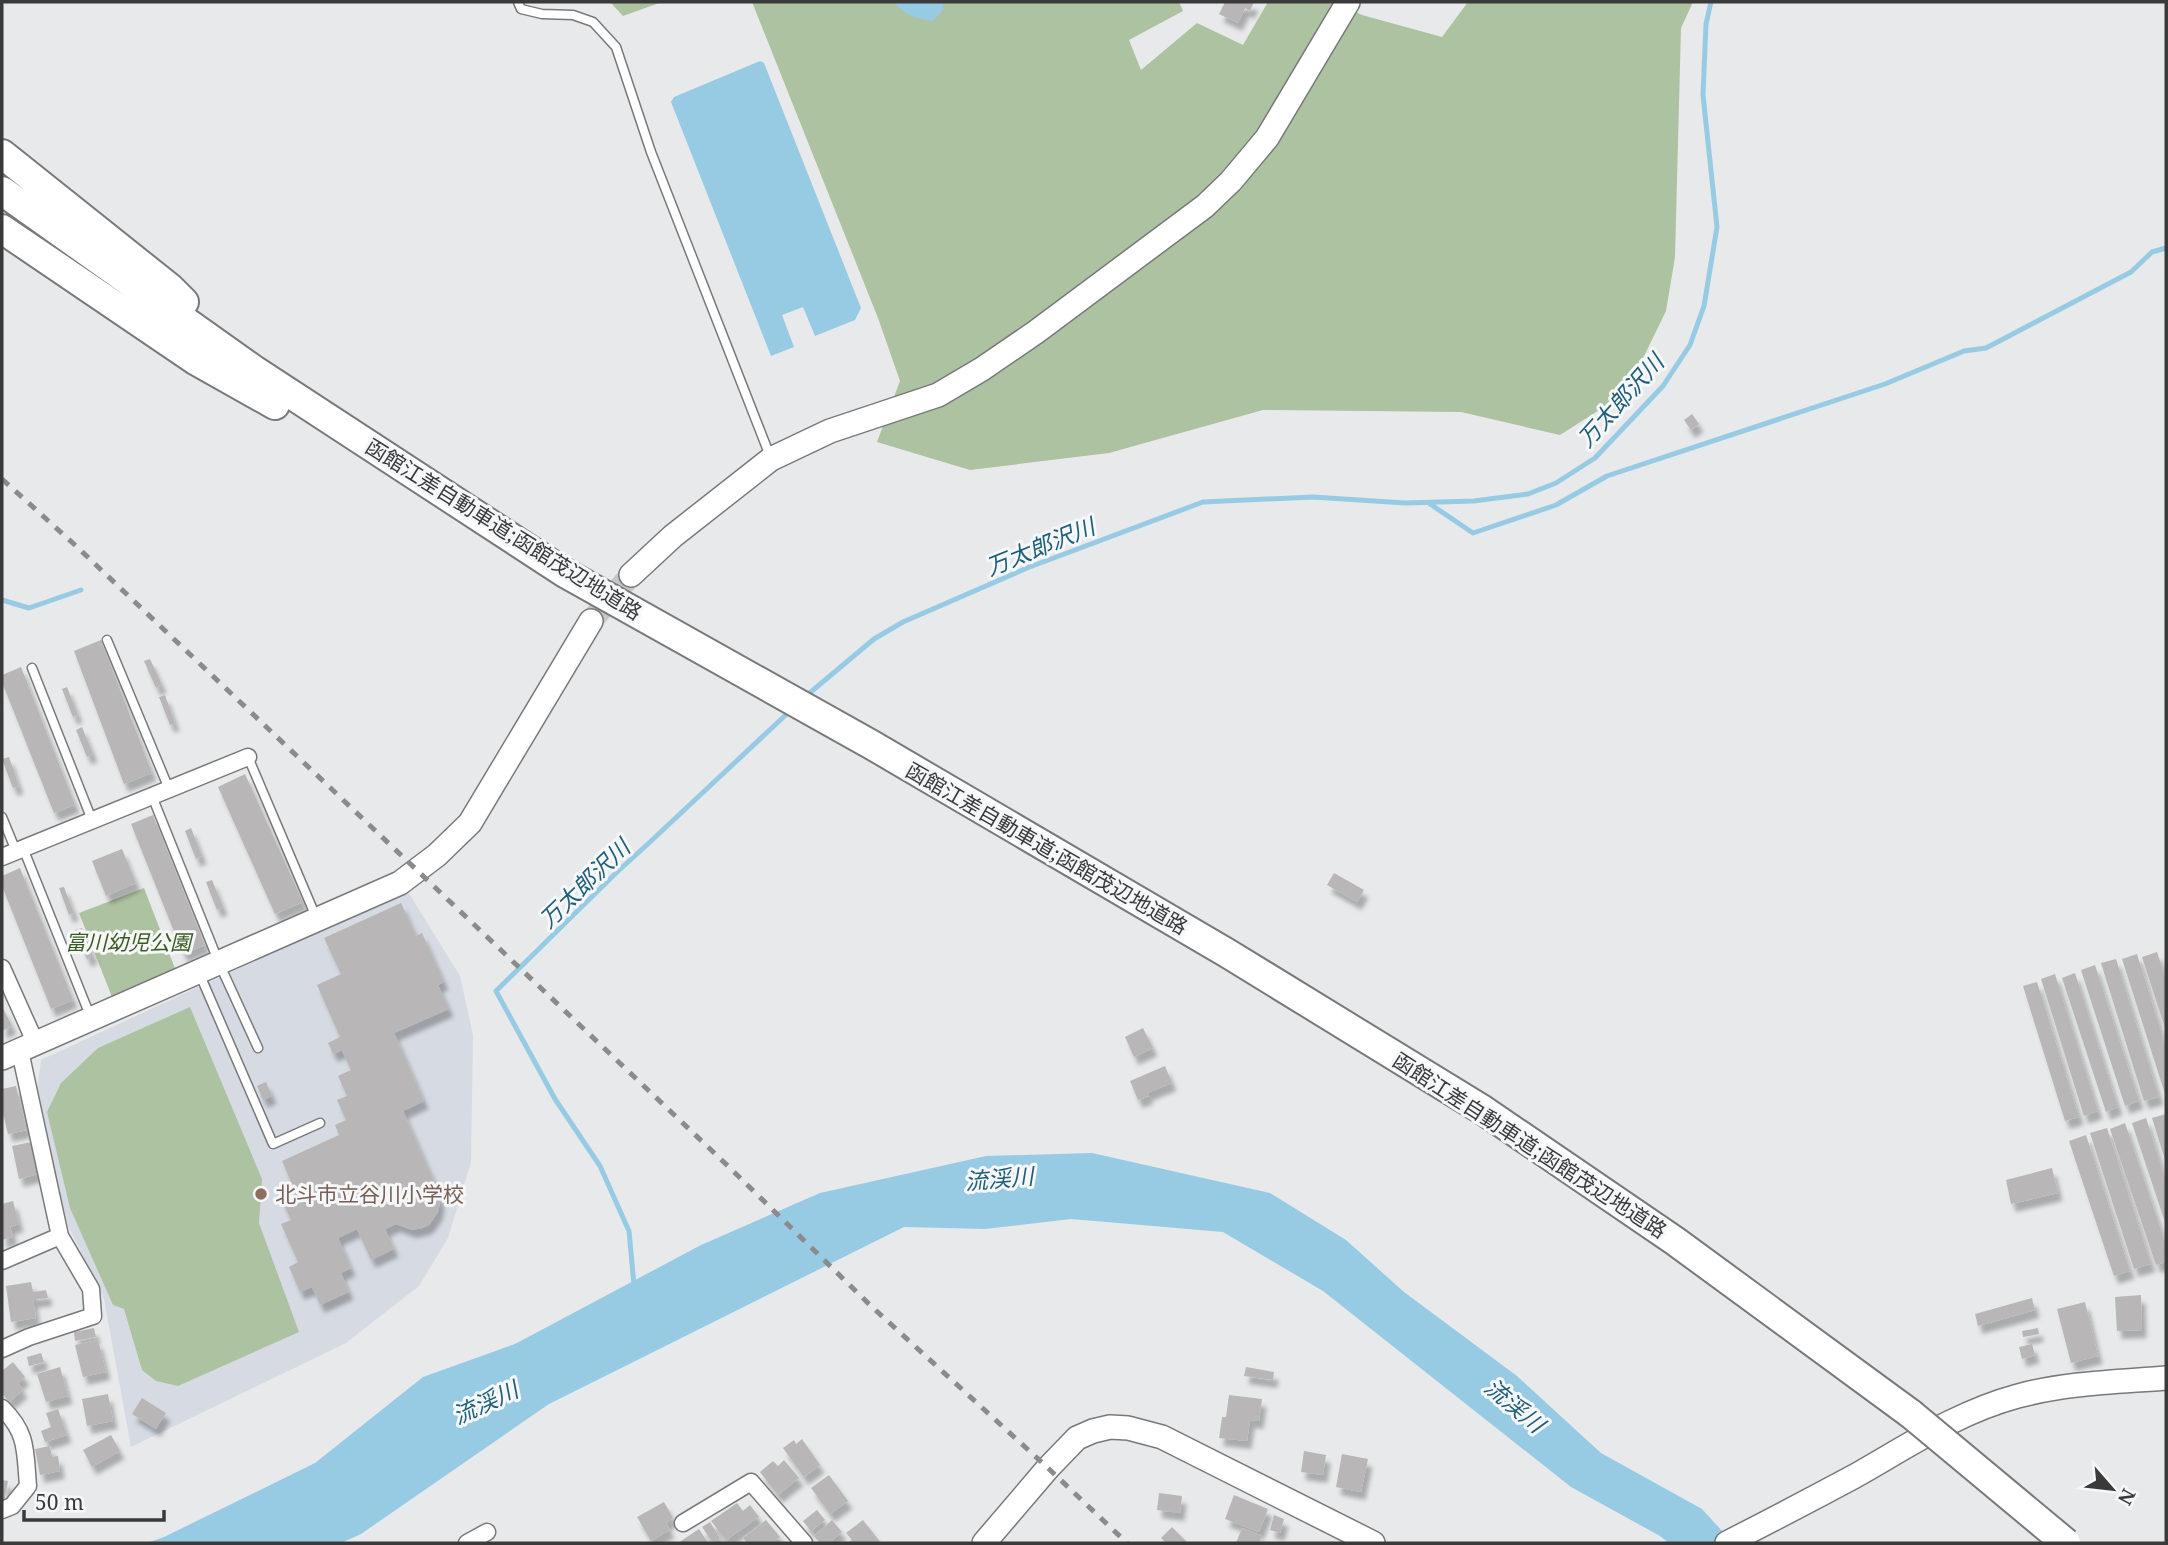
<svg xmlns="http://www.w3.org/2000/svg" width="2168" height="1545" viewBox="0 0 2168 1545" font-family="'Noto Serif','Noto Sans JP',serif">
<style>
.built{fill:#d6dbe3}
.green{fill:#adc2a0}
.water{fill:#97cbe4}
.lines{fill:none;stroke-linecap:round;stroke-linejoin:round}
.stream{stroke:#97cbe4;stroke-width:5}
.building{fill:#b8b6b6;filter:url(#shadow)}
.secondary-tunnel{stroke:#c5c6c8;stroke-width:23;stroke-dasharray:23 11;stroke-linecap:butt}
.lane-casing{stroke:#78797a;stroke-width:11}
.street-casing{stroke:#78797a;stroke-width:19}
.secondary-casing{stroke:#78797a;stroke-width:26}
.highway-casing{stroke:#78797a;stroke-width:32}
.lane{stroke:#fff;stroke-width:8}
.street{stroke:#fff;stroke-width:16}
.secondary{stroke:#fff;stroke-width:23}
.highway{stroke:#fff;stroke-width:28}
.rail{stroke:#8b8b8d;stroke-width:5;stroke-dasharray:9 9;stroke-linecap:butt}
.highway-bridge-casing{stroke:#78797a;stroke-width:32;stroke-linecap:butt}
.highway-bridge{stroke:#fff;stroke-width:28}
.education-dot{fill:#8d6e63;stroke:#f5f7f8;stroke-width:2.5}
.labels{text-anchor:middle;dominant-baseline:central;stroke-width:6;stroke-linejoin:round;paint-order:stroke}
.street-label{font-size:21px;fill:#3a3a3b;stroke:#f5f7f8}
.park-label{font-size:21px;font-style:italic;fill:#3a5b20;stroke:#f5f7f8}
.education-label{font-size:21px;fill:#785e54;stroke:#f5f7f8;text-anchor:start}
.water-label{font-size:23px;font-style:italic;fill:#1e5e78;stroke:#f5f7f8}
</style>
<defs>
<filter id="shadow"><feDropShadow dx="4.5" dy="8" stdDeviation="2" flood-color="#0004"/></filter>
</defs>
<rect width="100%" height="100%" fill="#e8e9eb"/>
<!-- built -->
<path class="built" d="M407 890 460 976 473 1035 471 1162 448 1238 419 1286 346 1343 131 1447 104 1299 68 1226 36 1098 41 1060Z"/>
<!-- green -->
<path class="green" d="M610 2H662L623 16Z
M752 2H1179L1183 11 1129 40 1141 70 1197 23 1243 45 1268 2H1337L1362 15 1442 37 1468 2H1693L1681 28 1675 257 1666 311 1626 393 1560 435 1461 412 1263 410 1109 453 970 470 877 442 900 381 878 318Z
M144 888 176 971 112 997 79 913Z
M190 1007 262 1179 259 1223 299 1332 178 1386 156 1381 142 1370 124 1309 113 1305 70 1208 47 1112 61 1083 98 1048Z"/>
<!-- water -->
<path class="water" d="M894 2H943V10L933 21C917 19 904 15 894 2Z
M760 61 764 63 861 308 855 320 815 336 803 307 782 315 794 347 771 356 671 102 674 97Z
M1092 1153 1270 1193 1346 1240 1404 1292 1517 1376 1601 1453 1702 1509 1733 1543H1669L1660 1536 1571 1487 1323 1291 1223 1232 1071 1219 985 1229 904 1227 549 1404 361 1534 341 1543H147L164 1537 315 1463 423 1377 515 1344 701 1245 820 1193 986 1156Z"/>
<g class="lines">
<!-- stream -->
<path class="stream" d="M1430 504 1473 533 1556 505 1607 476 1885 384 1964 351 1986 348 2131 272 2152 252 2166 248
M2 600 29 608 81 590
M806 696 874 639 903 622 1027 568 1203 502 1313 497 1405 503 1474 501 1528 494 1556 483 1595 458 1663 386 1690 345 1704 306 1717 227 1703 95 1706 24 1711 2
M634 1285 629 1231 600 1166 555 1099 496 991 617 872 650 842 791 710"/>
</g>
<!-- building -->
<path class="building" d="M1225 2H1254L1250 11 1245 8 1238 23 1219 14Z
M1692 414 1699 424 1691 430 1684 420Z
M101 640 152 773 124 784 74 651Z
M150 659 162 685 156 688 144 661Z
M21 667 75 805 54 813 2 682V675Z
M67 687 78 715 73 717 62 689Z
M165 695 175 723 170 725 159 697Z
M82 727 93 754 87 757 76 730Z
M9 757 19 786 13 788 2 759Z
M245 774 303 902 275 914 218 787Z
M153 815 205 945 183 954 131 824Z
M191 828 202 856 196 859 185 831Z
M122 849 136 883 106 896 92 861Z
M20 868 73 1000 51 1009 2 886V876Z
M1334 873 1364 890 1357 902 1327 885Z
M212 880 223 907 217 910 206 882Z
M64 887 74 913 69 915 59 888Z
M401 903 416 936 422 933 444 982 438 985 449 1009 394 1033 424 1101 403 1111 435 1184 425 1189 428 1196 438 1192 440 1202 438 1212 429 1225 422 1228 412 1230 396 1224 385 1229 394 1249 371 1260 357 1229 338 1238 351 1268 341 1273 349 1292 320 1305 312 1287 300 1292 289 1267 298 1262 281 1224 291 1220 281 1199 296 1193 282 1161 339 1135 335 1125 346 1120 337 1100 347 1096 338 1076 351 1070 342 1050 333 1054 328 1043 340 1037 317 985 341 974 324 938Z
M82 928 93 956 87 959 75 930Z
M2157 952 2166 980V1031L2142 957Z
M2137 954 2166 1048V1097L2122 959Z
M2116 959 2159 1097 2144 1101 2101 963Z
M2095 965 2139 1101 2125 1106 2081 970Z
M2075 973 2118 1107 2106 1112 2062 978Z
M2055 974 2098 1111 2084 1116 2041 979Z
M2037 982 2079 1117 2065 1121 2023 986Z
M2 1006 12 1026 2 1031Z
M1143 1028 1153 1048 1134 1057 1125 1037Z
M1165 1066 1172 1083 1147 1093 1149 1096 1138 1100 1130 1081Z
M266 1082 272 1096 263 1100 257 1086Z
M16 1086 27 1130 8 1134 2 1109V1089Z
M2166 1114V1163L2152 1118Z
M2146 1118 2166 1181V1225L2132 1123Z
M2125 1123 2166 1245V1262L2156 1265 2110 1129Z
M2107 1128 2151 1264 2134 1269 2090 1133Z
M2086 1135 2130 1271 2114 1276 2069 1141Z
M31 1142 38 1174 19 1179 12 1146Z
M2052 1168 2058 1193 2011 1204 2006 1180Z
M13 1201 19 1224 10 1227 13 1237 2 1240V1204Z
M31 1282 33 1292 46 1290 48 1298 33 1300 36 1318 11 1322 6 1286Z
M2141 1295 2142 1330 2117 1331 2115 1297Z
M2032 1298 2035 1310 1978 1326 1975 1314Z
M2085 1302 2098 1356 2071 1363 2057 1309Z
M94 1328 96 1337 75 1341 74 1332Z
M2038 1328 2039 1334 2023 1337 2022 1331Z
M98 1340 106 1372 83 1377 75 1345Z
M2032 1344 2035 1355 2022 1359 2019 1347Z
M41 1353 44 1362 29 1366 27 1357Z
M13 1362 25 1377 18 1383 23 1390 9 1402 2 1393V1371Z
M60 1367 68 1396 46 1402 37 1374Z
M1246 1367 1274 1372 1273 1380 1244 1376Z
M108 1394 113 1421 87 1426 82 1399Z
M1229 1395 1262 1399 1259 1421 1250 1420 1247 1441 1219 1438 1222 1417H1226Z
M142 1398 166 1413 156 1429 132 1414Z
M58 1409 67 1435 45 1442 41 1431 51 1427 46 1413Z
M111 1435 120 1451 92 1467 83 1450Z
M802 1439 820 1465 804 1477 783 1448 794 1440 796 1444Z
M50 1446 52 1457 58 1456 60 1471 40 1475 35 1449Z
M1304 1451 1326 1455 1323 1475 1301 1472Z
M1342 1454 1368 1459 1361 1492 1336 1487Z
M784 1460 799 1478 778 1495 760 1472 773 1461 778 1466Z
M829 1475 848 1501 830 1514 811 1488Z
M2 1480 8 1481 3 1508H2Z
M1159 1493 1182 1496 1180 1513 1157 1510Z
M1234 1495 1268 1509 1259 1532 1225 1519Z
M664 1502 673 1518 666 1523 670 1530 651 1541 637 1517Z
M737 1503 743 1511 750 1505 759 1517 726 1540 711 1521Z
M817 1510 825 1520 811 1531 803 1521Z
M1274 1515 1284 1519 1280 1533 1270 1530Z
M766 1520 780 1537 772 1543H747L743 1538Z
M832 1520 842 1532 829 1543H820L814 1536Z
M863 1520 881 1543H847L852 1540 846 1533Z
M710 1522 720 1538 713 1543 702 1527Z
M1172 1527 1188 1543H1166L1161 1538Z
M1242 1528 1262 1536 1259 1543H1236Z
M699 1529 708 1543H678Z"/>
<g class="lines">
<!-- secondary-tunnel -->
<path class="secondary-tunnel" d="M591 621 631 575"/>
<!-- lane casing -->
<g class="lane-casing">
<path id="lane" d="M518 2 521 9 542 14 573 15 593 22 616 47 651 152 770 456
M107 640 169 789
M32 668 92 820
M248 757 316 917
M152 796 219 963 258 1048
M2 817 16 851
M23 848 91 1018
M200 975 273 1144 320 1123"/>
</g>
<!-- street casing -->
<g class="street-casing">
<path id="street" d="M2 857 248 757
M2 968 36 1044
M2 1261 60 1236 20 1051
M2 1349 29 1337 93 1316 91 1289 60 1236
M2 1408C28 1433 25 1452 28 1486L12 1506 2 1510
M683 1523 751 1482 804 1543
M467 1543 487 1532"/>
</g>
<!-- secondary casing -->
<g class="secondary-casing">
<path id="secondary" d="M631 575 673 536 771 459 830 431 938 395 982 369 1036 332 1205 206 1231 181 1267 138 1348 2
M2 1058 400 883 437 855 470 823 591 621
M984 1543 1048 1468 1077 1438 1093 1431 1110 1427 1128 1428 1162 1437 1373 1543
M1727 1543C1770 1521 1812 1499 1855 1476 1908 1446 1958 1412 2018 1396 2066 1383 2116 1382 2166 1378"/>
</g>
<!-- highway casing -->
<g class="highway-casing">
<path id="highway" d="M2 154 170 288 184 302
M2 191 254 370 565 573 872 745 1227 953 1483 1110 1675 1241 1911 1414
M2 229 195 360 275 405"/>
</g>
<!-- lane -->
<use href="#lane" class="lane"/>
<!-- street -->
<use href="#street" class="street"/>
<!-- secondary -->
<use href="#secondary" class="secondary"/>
<!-- highway -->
<use href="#highway" class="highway"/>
<!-- rail -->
<path class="rail" d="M2 479 75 545 729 1167 871 1306 1048 1468 1127 1543"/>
<!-- highway-bridge casing -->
<g class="highway-bridge-casing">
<path id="highway-bridge" d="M1911 1414 2066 1543"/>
</g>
<!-- highway-bridge -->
<use href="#highway-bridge" class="highway-bridge"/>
</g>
<!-- markers -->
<circle class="education-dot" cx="261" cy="1194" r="7"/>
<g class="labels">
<!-- street labels -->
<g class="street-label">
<text transform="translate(504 529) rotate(32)">函館江差自動車道;函館茂辺地道路</text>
<text transform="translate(1047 848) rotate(30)">函館江差自動車道;函館茂辺地道路</text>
<text transform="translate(1530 1145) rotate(33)">函館江差自動車道;函館茂辺地道路</text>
</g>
<!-- park labels -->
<g class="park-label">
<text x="128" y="942">富川幼児公園</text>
</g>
<!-- education labels -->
<g class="education-label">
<text x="275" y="1194">北斗市立谷川小学校</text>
</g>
<!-- water labels -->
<g class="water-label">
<text transform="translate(1620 400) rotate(-48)">万太郎沢川</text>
<text transform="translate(1040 546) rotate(-22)">万太郎沢川</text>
<text transform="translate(584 883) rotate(-44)">万太郎沢川</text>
<text transform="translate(999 1178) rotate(-5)">流渓川</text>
<text transform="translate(485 1402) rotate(-25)">流渓川</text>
<text transform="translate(1515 1405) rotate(40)">流渓川</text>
</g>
</g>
<!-- border -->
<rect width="2168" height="1545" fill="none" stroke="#3a3a3b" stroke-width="7"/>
<!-- north arrow -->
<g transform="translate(2112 1489) rotate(118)" stroke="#f5f7f8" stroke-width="5" paint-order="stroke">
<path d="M0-5L12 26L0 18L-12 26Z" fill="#3a3a3b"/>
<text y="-10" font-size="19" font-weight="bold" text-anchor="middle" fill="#3a3a3b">N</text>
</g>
<!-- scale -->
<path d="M24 1510v10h140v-10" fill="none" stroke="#3a3a3b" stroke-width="3.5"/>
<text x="35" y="1510" font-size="21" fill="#3a3a3b" stroke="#f5f7f8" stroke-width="5" paint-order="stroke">50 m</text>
</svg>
